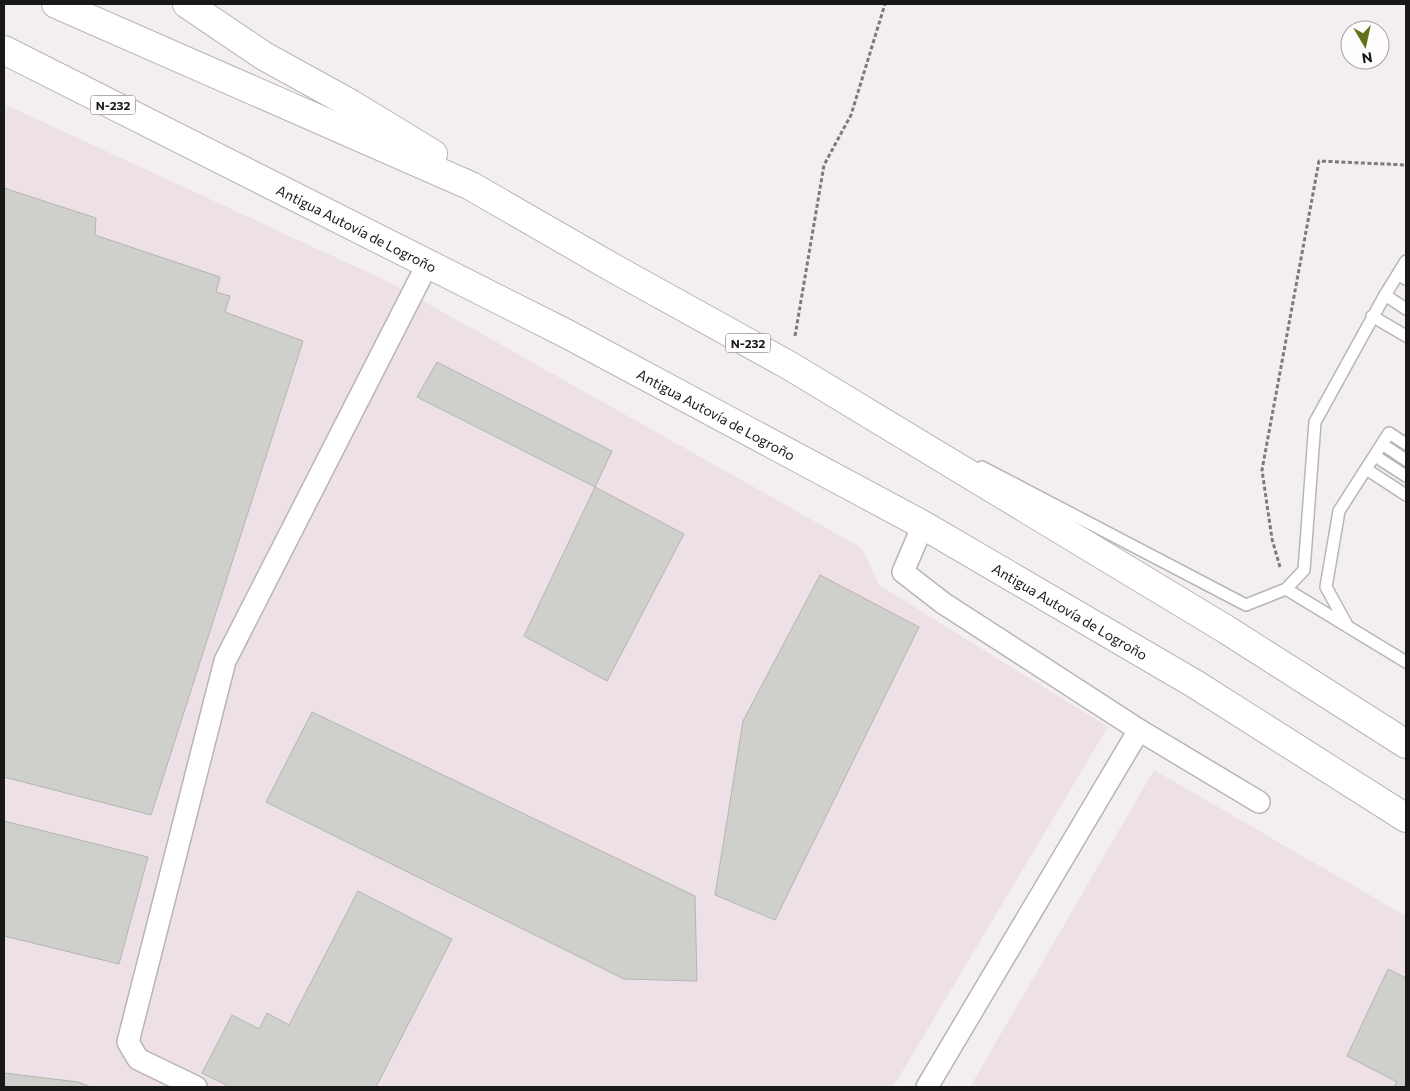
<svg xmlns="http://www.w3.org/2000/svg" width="1410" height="1091" viewBox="0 0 1410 1091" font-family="Commissioner,sans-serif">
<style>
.built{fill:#ede1e7}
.building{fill:#cfd0cc;stroke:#b4b5b0}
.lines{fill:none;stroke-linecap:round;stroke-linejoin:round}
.lane-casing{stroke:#b9b4b7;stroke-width:14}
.street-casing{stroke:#b9b4b7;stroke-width:24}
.highway-casing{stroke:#b9b4b7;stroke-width:30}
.path{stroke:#7c7a7b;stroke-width:3;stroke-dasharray:4 2.5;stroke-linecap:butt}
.lane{stroke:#fff;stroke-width:11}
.street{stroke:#fff;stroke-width:21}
.highway{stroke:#fff;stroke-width:28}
.labels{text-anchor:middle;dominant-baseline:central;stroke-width:4;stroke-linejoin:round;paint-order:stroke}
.shield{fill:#fffcfd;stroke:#5e5c5d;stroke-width:1}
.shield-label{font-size:12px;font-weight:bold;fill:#191819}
.street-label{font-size:14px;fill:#191819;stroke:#fffcfd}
</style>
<rect width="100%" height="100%" fill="#f3eef0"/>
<!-- built -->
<path class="built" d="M4 104 393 284 862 548 879 585 1108 727 893 1087H4Z
M1154 770 1406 916V1087H970Z"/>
<!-- building -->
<path class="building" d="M4 188 96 218 95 235 220 277 216 292 230 296 225 312 303 341 151 815 4 777Z
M437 362 612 451 595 487 417 397Z
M595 487 684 534 607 681 524 636Z
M820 575 919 627 775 920 715 895 743 721Z
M312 712 695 896 697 981 624 979 266 802Z
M4 821 148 857 119 964 4 936Z
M358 891 452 939 376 1087H230L202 1073 232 1015 259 1029 267 1013 289 1025Z
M1388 969 1406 978V1087H1394L1397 1082 1347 1056Z
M4 1073 78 1082 91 1087H4Z"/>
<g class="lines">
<!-- lane casing -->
<g class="lane-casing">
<path id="lane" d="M1398 274 1406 261
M1385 295 1398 274 1406 279
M1372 316 1406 336
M1382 444 1406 460
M1375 456 1406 476
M982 467 1246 605 1286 589 1406 662
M1366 469 1406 495
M1286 589 1304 570 1315 422 1385 295 1406 309
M1348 627 1326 587 1339 511 1389 433 1406 444"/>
</g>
<!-- street casing -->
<g class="street-casing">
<path id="street" d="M923 525 903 572 943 603 1139 730 1259 802
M196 1087 138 1059 128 1042 225 661 428 263
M927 1087 1139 730"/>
</g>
<!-- highway casing -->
<g class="highway-casing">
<g id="highway">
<path d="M56 4 471 186 615 269 790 366 1227 630 1406 744"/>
<path d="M187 4 264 56 351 104 433 154"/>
<path id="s1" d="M4 50 569 335 923 525 1195 684 1406 818"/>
</g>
</g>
<!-- path -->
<path class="path" d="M795 336 824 165 851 115 885 4
M1280 567 1272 539 1262 470 1319 161 1406 165"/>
<!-- lane -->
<use href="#lane" class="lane"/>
<!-- street -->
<use href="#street" class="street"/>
<!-- highway -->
<use href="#highway" class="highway"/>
</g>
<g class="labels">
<!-- shield labels -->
<g class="shield">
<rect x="90.5" y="95.5" width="45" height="19" rx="4"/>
<rect x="725.5" y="333.5" width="45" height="19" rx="4"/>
</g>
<g class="shield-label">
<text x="113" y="105">N-232</text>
<text x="748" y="343">N-232</text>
</g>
<!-- street labels -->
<g class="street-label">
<text stroke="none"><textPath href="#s1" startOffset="395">Antigua Autovía de Logroño</textPath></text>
<text stroke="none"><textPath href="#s1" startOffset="800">Antigua Autovía de Logroño</textPath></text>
<text stroke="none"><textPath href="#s1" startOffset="1205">Antigua Autovía de Logroño</textPath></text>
</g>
</g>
<!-- border -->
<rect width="1410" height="1091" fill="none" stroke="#191819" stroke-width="10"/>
<!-- north arrow -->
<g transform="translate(1365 45) rotate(171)"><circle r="24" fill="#fffcfd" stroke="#a3a1a2"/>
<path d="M0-4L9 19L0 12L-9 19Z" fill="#65701a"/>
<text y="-8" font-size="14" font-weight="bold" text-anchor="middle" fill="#191819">N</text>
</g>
</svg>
